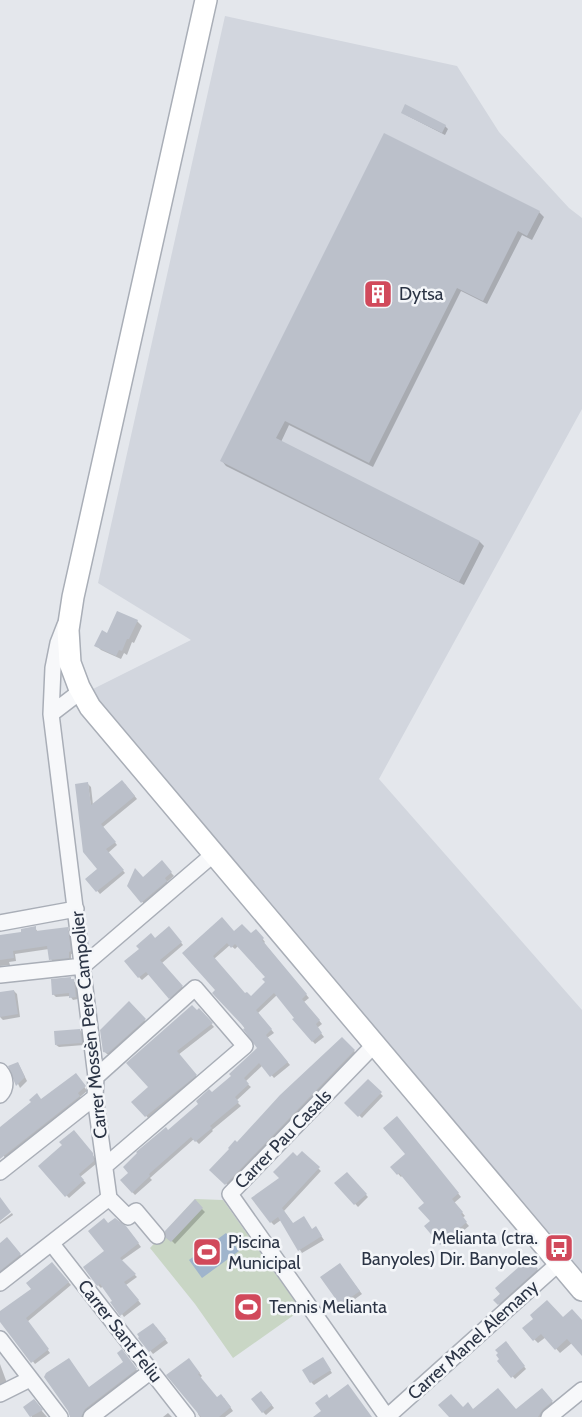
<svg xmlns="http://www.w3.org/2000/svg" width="582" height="1417" viewBox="0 0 582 1417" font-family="Cabin,sans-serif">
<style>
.built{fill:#d2d6de}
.green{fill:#c9d6c5}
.water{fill:#9fb4cc}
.shadow{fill:#0003;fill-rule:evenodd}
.building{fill:#bbc0ca;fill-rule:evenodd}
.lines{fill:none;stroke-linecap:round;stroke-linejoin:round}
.street-casing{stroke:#a9aeb7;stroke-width:18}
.secondary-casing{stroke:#a9aeb7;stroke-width:24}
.street{stroke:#f7f8fa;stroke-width:15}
.secondary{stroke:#fff;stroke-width:21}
.labels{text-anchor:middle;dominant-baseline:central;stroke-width:5;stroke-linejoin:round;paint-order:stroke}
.poi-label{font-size:18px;fill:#2b3445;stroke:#f4f6f9;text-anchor:start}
.street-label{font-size:18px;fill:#2b3445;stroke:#f4f6f9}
</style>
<rect width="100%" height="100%" fill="#e4e7ec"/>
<!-- built -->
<path class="built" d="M225 16 457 66 499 132 569 208 582 218V409L379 779 582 1010V1279L85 693 191 640 98 583Z"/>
<!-- green -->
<path class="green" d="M195 1199 223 1200 301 1310 233 1358 195 1304 150 1248Z"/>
<!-- water -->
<path class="water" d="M226 1233 239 1251 202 1278 189 1260Z"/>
<!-- shadow -->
<path class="shadow" d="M406 115 445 126 448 129 445 135Z
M539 212 544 217 532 240 522 235 487 304 461 291 373 467 289 425 281 442 480 542 484 546 464 585 226 466 222 461Z
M137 621 142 626 134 643 132 642 127 655 124 653 121 659 101 650 96 645 108 635Z
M88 784 91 787 93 805 125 784 137 799 103 827 117 845 108 853 125 873 100 894 87 879 99 869Z
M162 863 174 876 167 882 169 884 145 905 128 886 143 879Z
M35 928 38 932 67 929 70 932 73 954H71V960L53 962 51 959 49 949 15 954 16 961 9 962 10 965 0 966V937L23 934Z
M169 928 183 945 162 963 184 989 172 1000 149 974 142 980 139 977 141 949Z
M234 933 251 935 258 933 265 942 264 943 309 998 304 1002 322 1024 317 1028 324 1037 315 1044 294 1020 297 1018 277 995 258 1013 274 1033 267 1038 290 1065 274 1078 263 1065 245 1082 251 1087 236 1101 241 1106 212 1130 213 1131 199 1144 194 1139 150 1178 152 1180 135 1195 122 1181 168 1132 233 1076 259 1048 217 990 184 953ZM230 945 235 949 238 946 268 977 267 982 251 998 245 995 214 959Z
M73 981 76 983 78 999 73 1000 70 996 56 997 53 994Z
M14 991 17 994 20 1017 3 1020 0 1017V993Z
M129 1003 147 1023 111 1055 107 1054 104 1051Z
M199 1010 214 1027 178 1055 198 1078 149 1119 134 1102 150 1087Z
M80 1030 82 1033 84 1045 59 1047 56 1045Z
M342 1039 357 1054 229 1186 211 1170Z
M18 1063 27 1081 20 1088 10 1067Z
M78 1077 87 1091 80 1097 82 1099 6 1159 0 1151V1129Z
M368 1081 383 1096 362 1118 346 1103Z
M399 1121 461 1197 454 1203 465 1216 462 1218 469 1226 444 1247 426 1226 432 1221 426 1204 403 1175 401 1177 392 1167 407 1154Z
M76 1134 95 1158 96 1164 80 1177 86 1183 69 1198 40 1167Z
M302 1153 321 1171 284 1211 293 1224 318 1231 324 1240 302 1253 281 1220 274 1225 271 1222 281 1178Z
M347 1174 368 1197 358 1207 336 1183Z
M195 1202 205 1212 175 1244 168 1237Z
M12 1213 13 1215 0 1224V1222Z
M108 1225 129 1231 141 1247 121 1261 137 1277 126 1285 141 1304 124 1317 103 1286 101 1288 98 1285 106 1252Z
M7 1239 23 1258 0 1276V1245Z
M529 1260 541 1274 503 1308 495 1300Z
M52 1264 71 1285 27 1322 50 1353 35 1364 0 1319V1313L33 1289Z
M342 1268 362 1294 344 1307 322 1278Z
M563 1319 582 1322V1354L572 1343 560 1353 546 1337 538 1343 524 1329Z
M156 1327 168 1343 153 1354 140 1338Z
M506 1343 526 1369 515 1379 499 1361 501 1360 497 1350Z
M124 1354 139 1373 85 1417H70L89 1389 126 1362Z
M325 1362 332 1373 314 1385 311 1382Z
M191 1363 202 1376 200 1378 217 1399 224 1398 233 1411 225 1417H200L198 1414Z
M0 1364 7 1383 0 1387Z
M546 1394 555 1406 544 1417H451L463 1409 517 1411Z
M264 1395 274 1408 266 1415 263 1412Z
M36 1404 47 1417H32L25 1407Z
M168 1413 172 1417H163Z"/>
<!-- building -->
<path class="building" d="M405 104 446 125 442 133 401 113Z
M384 133 540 211 527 236 518 231 483 301 457 288 369 463 285 421 276 438 480 541 459 582 220 461Z
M117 611 138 620 129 639H127L122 651 119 650 116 656 94 646 102 630 107 633Z
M122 780 135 796 101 824 116 842 106 849 124 870 96 892 85 879 97 869 83 852 75 784 88 782 91 805Z
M162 860 172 872 165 878 167 881 141 903 127 886 135 868 143 877Z
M222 917 234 931 242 924 251 933 256 929 264 938 262 940 307 994 302 999 320 1020 316 1024 322 1033 312 1042 292 1019 294 1018 274 993 256 1010 272 1029 266 1035 288 1062 270 1077 259 1063 244 1078 249 1084 235 1097 239 1102 210 1126 212 1128 195 1142 191 1137 149 1174 150 1176 132 1193 120 1180 128 1173 123 1167 137 1153 136 1152 166 1127 168 1130 198 1104 196 1101 209 1089 212 1092 231 1076 229 1074 257 1048 243 1029 245 1028 212 993 215 990 182 953ZM227 943 231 948 235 944 265 977 262 979 265 982 251 996 247 992 245 993 213 956Z
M36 926V931L68 927 71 951 69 952V958L49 960 47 946 13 951 14 958 0 960V935L21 932V929Z
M169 926 182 942 160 960 183 986 169 999 146 972 138 978 124 961 139 949 136 946 151 933 155 938Z
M71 977V979H74L76 997 69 998V993L52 995 51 979Z
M14 990 18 1014 0 1017V992Z
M129 1001 146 1019 108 1053 103 1052 100 1030Z
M192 1005 197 1010 199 1008 213 1023 177 1051 197 1075 145 1117 131 1102 148 1087 126 1063Z
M80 1029 82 1043 55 1045 54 1031Z
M342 1037 355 1050 225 1185 209 1170 229 1149 228 1148 235 1140 237 1142 280 1095Z
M18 1062 25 1077 16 1086 8 1066Z
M76 1073 86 1086 78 1093 80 1096 0 1159V1127L31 1102 29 1100 37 1093 41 1099Z
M368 1079 382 1092 358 1117 344 1103Z
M397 1116 459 1193 452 1199 463 1212 461 1214 467 1222 440 1245 424 1226 430 1221 418 1208 424 1203 399 1173 397 1175 390 1167 405 1154 383 1128Z
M74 1130 93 1153 94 1161 79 1174 84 1180 65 1197 38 1166 62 1145 59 1142Z
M302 1151 320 1167 282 1208 293 1223 304 1216 312 1229 316 1226 322 1236 298 1251 278 1217 270 1223 251 1198 279 1178 273 1172 293 1152 297 1156Z
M347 1172 367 1194 354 1205 334 1183Z
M0 1197 11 1212 0 1221Z
M195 1199 203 1208 171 1242 166 1238 165 1231Z
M104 1218 108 1223 115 1218 126 1226 139 1243 120 1258 136 1274 124 1282 139 1300 120 1316 110 1302 112 1301 100 1284 97 1286 83 1267 104 1251 88 1231Z
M7 1237 21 1254 0 1271V1243Z
M529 1258 538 1269 498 1305 493 1300 500 1294 495 1288Z
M52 1262 69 1282 26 1318 49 1349 31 1363 0 1322V1311L31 1289 26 1283Z
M340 1263 360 1291 340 1305 320 1277Z
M547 1300 563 1317 572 1309 582 1320V1356L567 1339 555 1350 541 1334 533 1341 522 1328 533 1319 530 1315Z
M153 1323 166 1339 149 1352 138 1338 139 1337 137 1334Z
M506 1341 525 1366 511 1378 497 1361 499 1359 496 1355 498 1353 495 1350Z
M122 1349 137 1369 85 1409 81 1417H70L68 1411 44 1377 46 1373 69 1358 89 1387 123 1362 117 1353Z
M323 1357 331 1370 310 1383 302 1370Z
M189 1358 200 1373 198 1374 217 1397 221 1394 231 1407 219 1417H201L166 1375Z
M348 1384 372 1417H313L321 1411 315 1403 327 1394 329 1398Z
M498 1388 516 1409 542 1388 553 1401 543 1409 538 1417H449L438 1405 451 1394 463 1407 468 1402 473 1409Z
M261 1391 272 1405 262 1413 251 1399Z
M34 1399 43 1410 30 1417 23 1407Z"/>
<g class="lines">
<!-- street casing -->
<g class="street-casing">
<path id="street" d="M51 714 81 691
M0 923 76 909
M0 975 83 966 215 853
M375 1044 230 1194 387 1417
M0 1071C6 1078 7 1088 0 1095
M96 1077 195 988 245 1046 105 1166
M0 1172 95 1097
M109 1198 128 1217 136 1211 157 1236
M52 1244 187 1417
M0 1283 109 1198 95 1097 96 1077 51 714 53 668 58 643 65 625
M0 1339 60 1417
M0 1394 30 1379
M91 1417 151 1371
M387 1417 559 1263
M549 1417 582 1390"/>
</g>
<!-- secondary casing -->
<g class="secondary-casing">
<path id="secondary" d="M206 0 73 597 68 630 70 663 79 687 90 707 582 1290"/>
</g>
<!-- street -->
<use href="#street" class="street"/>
<!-- secondary -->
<use href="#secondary" class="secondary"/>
</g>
<!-- icons -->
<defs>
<g id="building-square" transform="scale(1.5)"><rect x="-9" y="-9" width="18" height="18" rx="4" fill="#d1495b" stroke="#f4f6f9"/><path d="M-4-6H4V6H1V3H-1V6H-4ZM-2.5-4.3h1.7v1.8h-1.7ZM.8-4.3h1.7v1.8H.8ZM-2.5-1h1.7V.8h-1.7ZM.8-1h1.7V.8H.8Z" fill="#fff"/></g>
<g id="bus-square" transform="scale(1.5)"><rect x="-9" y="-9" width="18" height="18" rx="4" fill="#d1495b" stroke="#f4f6f9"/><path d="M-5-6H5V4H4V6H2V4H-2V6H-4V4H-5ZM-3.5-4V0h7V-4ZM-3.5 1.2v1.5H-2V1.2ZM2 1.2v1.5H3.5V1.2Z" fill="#fff"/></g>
<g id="stadium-square" transform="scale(1.5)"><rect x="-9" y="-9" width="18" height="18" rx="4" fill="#d1495b" stroke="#f4f6f9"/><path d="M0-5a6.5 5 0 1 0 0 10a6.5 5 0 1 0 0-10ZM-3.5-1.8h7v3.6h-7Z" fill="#fff"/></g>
</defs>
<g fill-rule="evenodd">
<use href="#building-square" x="378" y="294"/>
<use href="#bus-square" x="559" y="1248"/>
<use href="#stadium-square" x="207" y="1252"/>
<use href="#stadium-square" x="248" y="1307"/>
</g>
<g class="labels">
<!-- poi labels -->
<g class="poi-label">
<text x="399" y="294">Dytsa</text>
<text x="538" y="1238" text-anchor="end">Melianta (ctra.<tspan x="538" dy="21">Banyoles) Dir. Banyoles</tspan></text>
<text x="228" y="1242">Piscina<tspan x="228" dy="21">Municipal</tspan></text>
<text x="269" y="1307">Tennis Melianta</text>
</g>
<!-- street labels -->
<g class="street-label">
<text transform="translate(89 1025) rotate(-96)">Carrer Mossèn Pere Campolier</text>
<text transform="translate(283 1139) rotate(-46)">Carrer Pau Casals</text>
<text transform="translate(120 1331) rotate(52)">Carrer Sant Feliu</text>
<text transform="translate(473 1340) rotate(-42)">Carrer Manel Alemany</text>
</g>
</g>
</svg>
